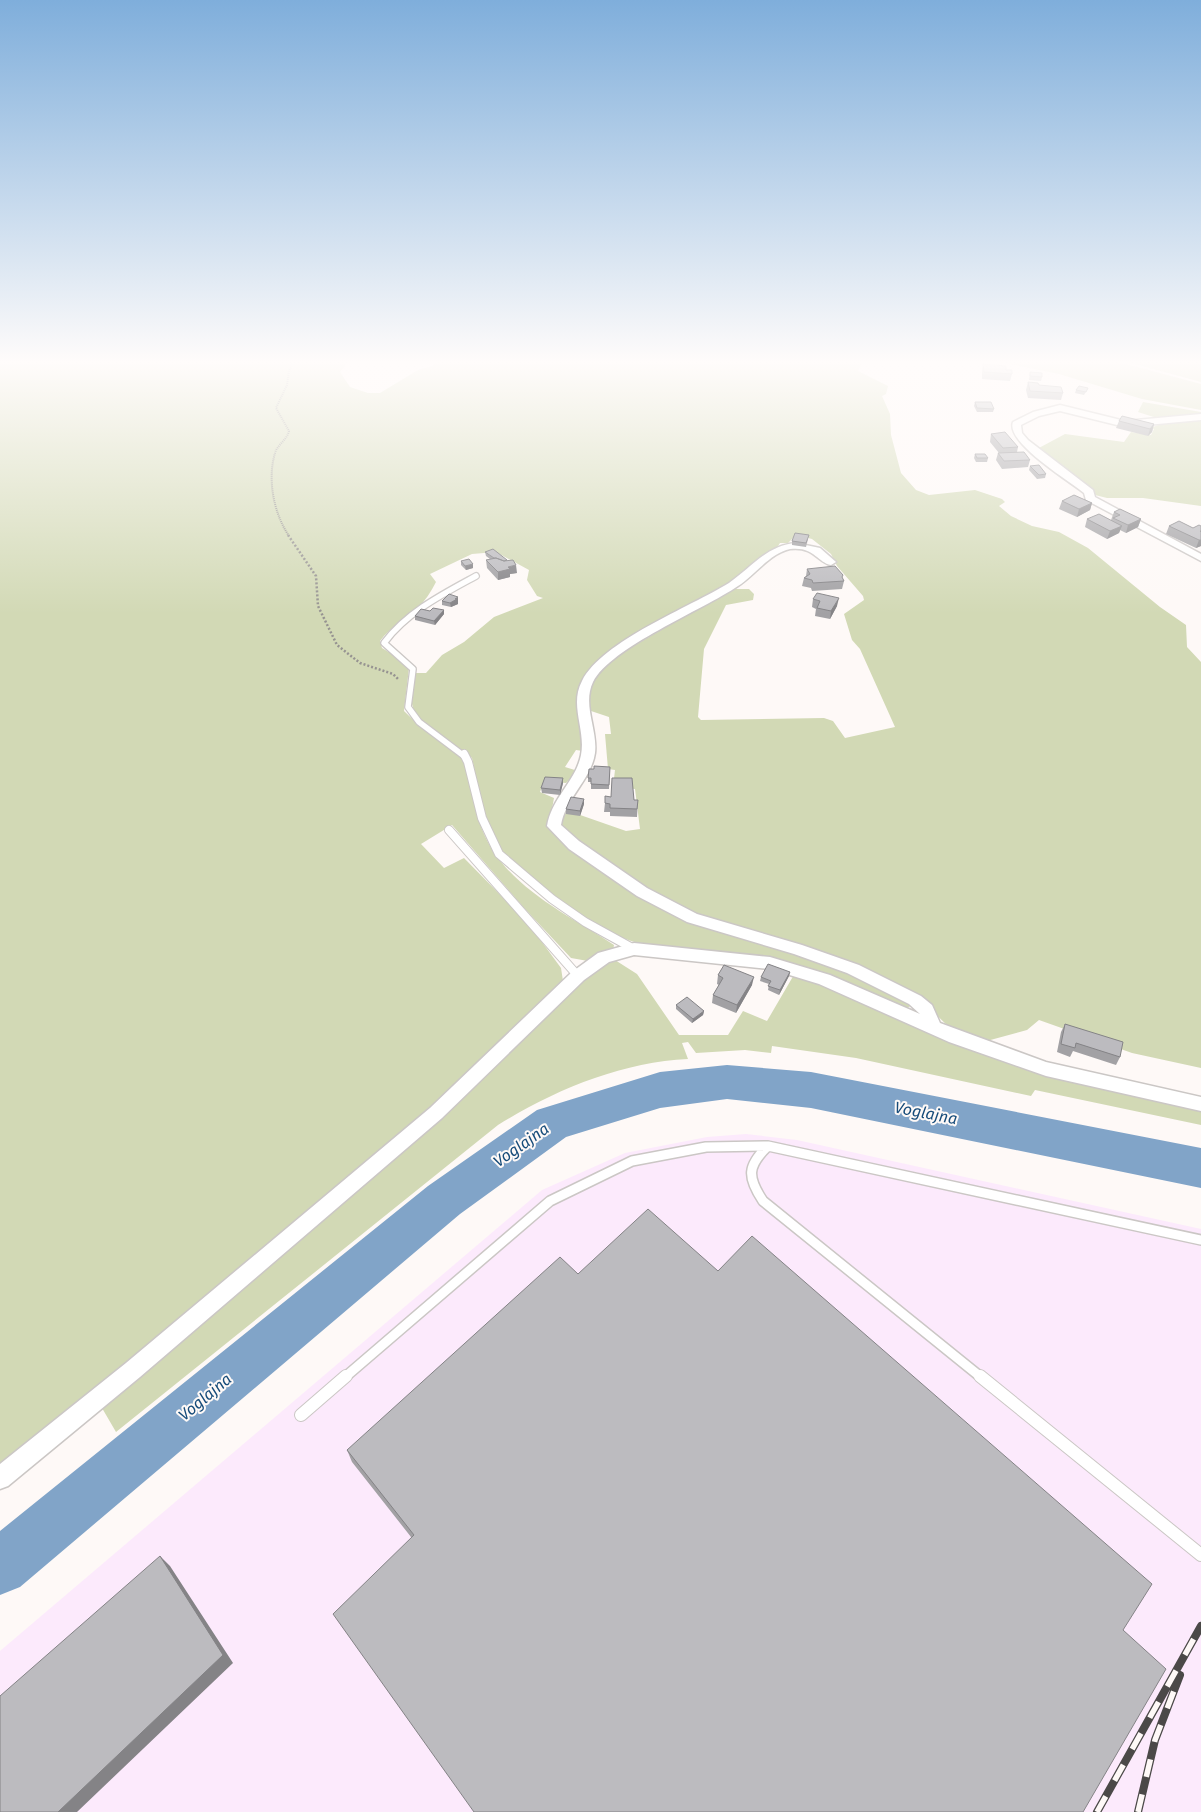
<svg xmlns="http://www.w3.org/2000/svg" width="1201" height="1812" viewBox="0 0 1201 1812" font-family="'Fira Sans',sans-serif">
<style>
.industrial{fill:#fceafc}
.green{fill:#d2d9b5}
.lines{fill:none;stroke-linecap:round;stroke-linejoin:round}
.river{fill:#81a4c8;fill-rule:evenodd}
.lane-far3-casing{stroke:#cbc7c5;stroke-width:8}
.lane-far2-casing{stroke:#cbc7c5;stroke-width:10}
.lane-far1-casing{stroke:#cbc7c5;stroke-width:12}
.lane-casing{stroke:#cbc7c5;stroke-width:14}
.street-casing{stroke:#cbc7c5;stroke-width:3}
.path-far1{stroke:#969391;stroke-width:2;stroke-dasharray:1 1;stroke-linecap:butt}
.path{stroke:#969391;stroke-width:2.5;stroke-dasharray:2 2;stroke-linecap:butt}
.lane-far3{stroke:#fff;stroke-width:5.5}
.lane-far2{stroke:#fff;stroke-width:8}
.lane-far1{stroke:#fff;stroke-width:9}
.lane{stroke:#fff;stroke-width:12}
.street{fill:#fff;fill-rule:evenodd}
.rail-casing{stroke:#4b4948;stroke-width:8}
.rail{stroke:#fef9f7;stroke-width:5.5;stroke-dasharray:18;stroke-linecap:butt}
.wall{fill:#a2a1a4}
.shaded-wall{fill:#848386}
.building{fill:#bcbbbf;stroke:#848386}
.labels{text-anchor:middle;dominant-baseline:central;stroke-width:4;stroke-linejoin:round;paint-order:stroke}
.near-water-label{font-size:16px;font-style:italic;fill:#174c7a;stroke:#fef9f7}
</style>
<rect width="100%" height="100%" fill="#fef9f7"/>
<!-- industrial -->
<path class="industrial" d="M746 1134 797 1140 1201 1229V1812H0V1651L542 1190 625 1153 707 1137Z"/>
<!-- green -->
<path class="green" d="M0 361H349L340 372 350 387 368 393H380L418 370 432 366 437 361H863L858 371 888 386 886 394 882 396 890 414 891 435 901 473 916 490 929 495 975 490 1002 499 1005 502 999 506 1011 516 1032 526 1059 532 1088 548 1160 607 1186 625 1187 647 1201 662V1068L1132 1053 1039 1020 1027 1030 983 1042 952 1030 920 999 855 967 799 946 693 915 632 882 579 844 558 825 563 809 626 831 640 829 635 789 613 787 615 770 608 769 605 734H611L609 717 588 710 587 697 590 680 601 668 620 654 731 589H749L754 594 753 600 726 605 704 649 698 717 701 720 824 718 833 721 845 738 895 727 860 649 852 640 844 614 864 600 863 596 837 566 831 554 812 539 796 535 788 543H780L776 549C757 564 738 579 718 592 684 612 595 650 581 686 574 705 582 731 583 751L576 750 565 767 578 771 566 783 544 781 540 792 554 798 549 826C586 866 658 913 711 930 740 939 770 944 799 953 836 965 872 981 907 998L911 1003V1006L906 1008 826 975 772 957 638 943C598 933 516 878 496 843 481 818 478 786 472 758 457 744 416 725 412 704 409 694 415 684 416 673H426L442 655 464 642 494 617 543 598 537 596 527 580 529 570 496 552 472 554 430 574 436 582C431 592 425 601 417 609 405 620 390 627 380 641L382 648 405 662 409 668 404 711C422 730 447 740 463 759 468 765 477 816 482 829 503 885 567 914 614 945L613 951 588 961 571 958 524 908 452 825 421 844 444 868 464 858 528 923 561 968 563 981 531 1017 440 1101 0 1473Z
M995 361H1115L1201 384V410L1142 399 1059 374Z
M1124 361H1201V382Z
M1143 402 1201 412V416L1160 419 1138 412Z
M1201 418V506L1143 498H1107L1095 495 1091 488 1037 449 1065 434 1124 442 1131 432 1151 435 1154 429 1150 428 1164 423Z
M615 960 637 974 679 1035H728L743 1011 767 1021 795 973 954 1040 1201 1107V1125L1035 1090 1031 1096 856 1058 772 1046 771 1053 745 1050 696 1053 688 1042 682 1043 688 1059C622 1062 554 1090 498 1125L116 1432 102 1408 573 989 595 971Z"/>
<g class="lines">
<!-- river -->
<path class="river" d="M727 1065 811 1072 1201 1148V1188L811 1108 727 1099 660 1108 566 1137 460 1214 20 1587 0 1595V1531L428 1186 537 1110 660 1072Z"/>
<!-- lane-far3 casing -->
<g class="lane-far3-casing">
<path id="lane-far3" d="M464 756 419 722 408 707 413 669 384 643C407 612 443 594 476 576"/>
</g>
<!-- lane-far2 casing -->
<g class="lane-far2-casing">
<path id="lane-far2" d="M464 754 468 762 482 818 499 854 552 899 585 922 634 949
M449 830 578 976"/>
</g>
<!-- lane-far1 casing -->
<g class="lane-far1-casing">
<path id="lane-far1" d="M768 1146C747 1166 747 1177 763 1201L982 1378
M344 1378 550 1201 632 1161 706 1147 768 1146 1201 1240"/>
</g>
<!-- lane casing -->
<g class="lane-casing">
<path id="lane" d="M980 1376 1201 1555
M301 1415 346 1376"/>
</g>
<!-- street casing -->
<g class="street-casing">
<path id="street" d="M1060 405 1125 421 1201 414V420L1125 427 1060 411 1039 416 1021 425 1022 433 1028 440 1093 490 1095 497 1201 554V561L1086 500 1084 493C1069 481 1005 442 1013 422L1033 412Z
M796 543 820 548 836 562 831 565C817 562 814 546 790 549 770 553 754 576 738 586 703 610 611 647 593 682 582 705 598 730 595 753 591 780 566 797 561 825L579 841 647 888 697 914 802 945 859 965 921 996 932 1005 940 1023 1046 1062 1201 1097V1111L1046 1076 949 1042 819 984 770 969 634 955 609 962 584 980 442 1118 140 1377 8 1486 0 1489V1464L126 1363 430 1108 572 972 598 953 634 943 770 957 830 975 920 1014 909 1004 847 973 794 954 687 922 637 896 569 849 547 826C552 797 576 781 581 755 586 730 569 705 582 681 602 641 690 607 729 583 751 568 767 545 796 543Z"/>
</g>
<!-- path-far1 -->
<path class="path-far1" d="M289 536C274 514 267 480 275 453 277 445 287 440 289 431L276 408 287 385 289 371 294 361"/>
<!-- path -->
<path class="path" d="M288 535 316 576 318 606 337 645 360 663 393 674 399 680"/>
<!-- lane-far3 -->
<use href="#lane-far3" class="lane-far3"/>
<!-- lane-far2 -->
<use href="#lane-far2" class="lane-far2"/>
<!-- lane-far1 -->
<use href="#lane-far1" class="lane-far1"/>
<!-- lane -->
<use href="#lane" class="lane"/>
<!-- street -->
<use href="#street" class="street"/>
<!-- rail casing -->
<g class="rail-casing">
<path id="rail" d="M1097 1812 1201 1626
M1138 1812 1155 1740 1180 1675"/>
</g>
<!-- rail -->
<use href="#rail" class="rail"/>
</g>
<!-- wall -->
<path class="wall" d="M983 364 1006 370 1012 374 1010 381 982 379V371Z
M1030 372 1042 377 1041 381 1029 380Z
M1028 382 1063 393 1061 400 1028 398 1026 390Z
M1088 388 1084 395 1075 393 1076 390Z
M975 402 994 409 993 412H977L974 406Z
M1119 421 1154 424 1152 432 1148 436 1116 428Z
M991 434 1018 447 1017 452 1030 460 1028 467 1002 469 996 460 998 453H999L990 442Z
M975 454 988 458 987 462H976L974 458Z
M1030 466 1046 474 1045 478 1037 479 1029 470Z
M1062 501 1092 503 1090 510 1077 517 1059 509Z
M1114 512 1141 519 1138 527 1126 533 1120 530 1119 533 1107 539 1085 527 1087 519 1111 520Z
M1169 526 1193 528 1201 526V546L1196 548 1166 534Z
M808 539 806 547 792 545V541Z
M485 552 517 573 510 574V577L498 580 487 568 486 560 490 559 486 556Z
M461 561 473 568 466 570 461 565Z
M807 569 843 579 844 581 842 589 812 591 811 588 802 586 804 578 806 576Z
M458 597V604L451 607 442 605V601Z
M813 599 837 606 830 619 815 616 816 609 812 607Z
M430 611 444 614 435 625 415 620V616Z
M610 767 609 789H591V782H588V778L594 769Z
M563 783 560 795 542 793 541 788Z
M634 800H638L637 817 610 816V812H604L605 803Z
M584 804 580 816 566 814V809Z
M790 972 789 976 779 995 768 990 769 984 760 981 761 977Z
M718 975 752 985 736 1013 712 1003 713 995 719 985 717 984Z
M676 1005 704 1011 703 1015 692 1023 676 1009Z
M1065 1024 1120 1057 1116 1065 1073 1051 1070 1057 1057 1052 1061 1032Z
M718 1271 1152 1584 411 1537 352 1462 347 1450 578 1274Z"/>
<!-- shaded-wall -->
<path class="shaded-wall" d="M1154 424 1152 432 1148 436 1150 429Z
M1092 503 1090 510 1077 517 1079 509Z
M1141 519 1138 527 1126 533 1128 525Z
M1122 526 1119 533 1107 539 1110 531Z
M1199 540H1201V546L1196 548Z
M473 564V568L466 570 465 566Z
M516 565 517 573 510 574V577L498 580V572L508 567Z
M458 597V604L451 607 450 603Z
M839 598 837 606 830 619 831 611Z
M444 610V614L435 625 434 621Z
M563 778V783L560 795V790Z
M584 799V804L580 816V811Z
M790 972 789 976 779 995 780 990Z
M754 977 752 985 736 1013 737 1005Z
M704 1011 703 1015 692 1023 693 1019Z
M160 1556 170 1566 233 1663 77 1812H58Z"/>
<!-- building -->
<path class="building" d="M983 364 1006 366V370H1012V374L984 372Z
M1030 372 1042 373V377L1030 376Z
M1028 382 1038 383 1039 385 1061 387 1063 393 1030 391Z
M1079 386 1088 388 1086 392 1076 390Z
M975 402H991L994 409 977 408Z
M1122 416 1154 424 1150 429 1119 421Z
M1005 432 1018 447 1003 448 991 434Z
M1024 452 1030 460 1004 461 998 453Z
M975 454H985L988 458H977Z
M1039 465 1046 474 1039 475 1030 466Z
M1074 495 1092 503 1079 509 1062 501Z
M1120 509 1141 519 1128 525 1113 518 1120 515 1114 512Z
M1099 514 1122 526 1110 531 1087 519Z
M1179 521 1193 528 1199 525 1201 526V531H1200L1201 532V540H1199L1169 526Z
M795 533 809 535 806 543 792 541Z
M493 549 507 560 504 561 496 558H494L485 552Z
M496 558 504 561 513 560 516 565 508 567 510 569 498 572 486 560Z
M469 559 473 564 465 566 461 561Z
M835 566 843 575 842 577 844 581 813 583 812 580 804 578 810 574 807 569Z
M817 593 839 598 831 611 817 608 820 601 813 599Z
M449 594 458 597 455 599H457L450 603 442 601Z
M433 608 444 610 434 621 415 616 421 609 430 611Z
M594 766 610 767 609 785 591 784V778H588L589 769H594Z
M545 777 563 778 560 790 541 788Z
M612 778H632L634 800H638L637 809 610 808V804L605 803V796L611 797Z
M571 797 584 799 580 811 566 809Z
M768 964 790 972 780 990 768 986 771 981 761 977Z
M724 965 754 977 737 1005 713 995 723 978 718 975Z
M687 997 704 1011 693 1019 676 1005Z
M1065 1024 1123 1042 1120 1057 1076 1043 1075 1048 1061 1044Z
M648 1209 718 1271 752 1236 1152 1584 1123 1630 1166 1669 1083 1812H474L333 1614 414 1535 347 1450 560 1257 578 1274Z
M160 1556 223 1655 58 1812H0V1696Z"/>
<!-- sky -->
<linearGradient id="sky" x2="0" y2="1"><stop stop-color="#7faedb"/><stop offset="0.59" stop-color="#fffcfb"/><stop offset="1" stop-color="#fffcfb" stop-opacity="0"/></linearGradient>
<rect width="1201" height="614" fill="url(#sky)"/>
<g class="labels">
<!-- near-water labels -->
<g class="near-water-label">
<text transform="translate(926 1113) rotate(11)">Voglajna</text>
<text transform="translate(521 1145) rotate(-35)">Voglajna</text>
<text transform="translate(205 1397) rotate(-40)">Voglajna</text>
</g>
</g>
</svg>
